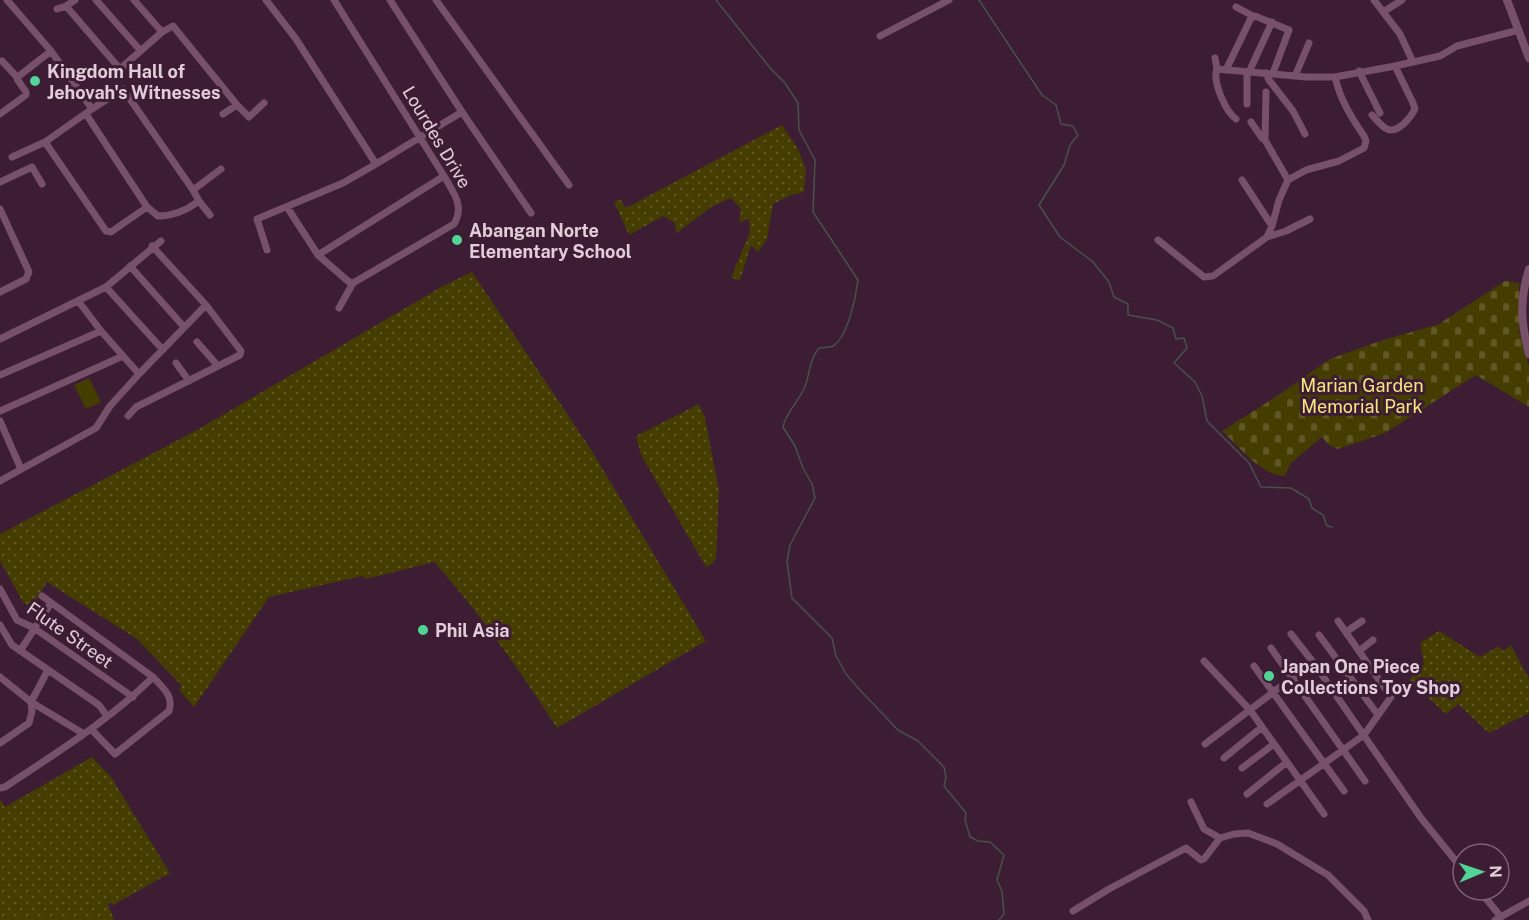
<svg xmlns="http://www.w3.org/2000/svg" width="1529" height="920" viewBox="0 0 1529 920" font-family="'Public Sans',sans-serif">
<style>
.grass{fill:url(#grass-dots)}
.cemetery{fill:url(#cemetery-stones)}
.garden{fill:#453c00}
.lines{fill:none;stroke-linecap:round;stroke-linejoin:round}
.stream{stroke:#47504d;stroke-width:1.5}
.minor{stroke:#765169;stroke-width:7}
.tertiary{stroke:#765169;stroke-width:8}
.poi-dot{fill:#52d397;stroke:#3d1d33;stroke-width:2}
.labels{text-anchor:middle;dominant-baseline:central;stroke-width:6;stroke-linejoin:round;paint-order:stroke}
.poi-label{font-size:18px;font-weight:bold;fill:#e3cddb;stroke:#3d1d33;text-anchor:start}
.street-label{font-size:18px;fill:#e3cddb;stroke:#3d1d33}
.park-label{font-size:18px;fill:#f7e67f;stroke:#3d1d33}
</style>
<defs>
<pattern id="grass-dots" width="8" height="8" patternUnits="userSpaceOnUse" patternTransform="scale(1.5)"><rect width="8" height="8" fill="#453c00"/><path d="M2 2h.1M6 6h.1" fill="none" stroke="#605725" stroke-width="1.8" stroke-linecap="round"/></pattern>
<pattern id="cemetery-stones" width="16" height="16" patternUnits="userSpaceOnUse" patternTransform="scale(1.5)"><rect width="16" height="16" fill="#453c00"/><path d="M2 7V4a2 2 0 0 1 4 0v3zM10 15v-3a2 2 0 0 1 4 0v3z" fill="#605725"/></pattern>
</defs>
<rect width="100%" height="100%" fill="#3d1d33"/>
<!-- grass -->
<path class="grass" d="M782 125 798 149 806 169 804 192 791 195 773 204 767 239 758 252 751 245 740 280 731 278 750 232 749 218 739 223 741 209 731 198 711 207 677 233 674 222 663 216 629 235 614 202 620 199 626 208Z
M472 272 590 448 706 641 557 728C519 670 480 613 434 562L366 579 362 576 269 597 194 707 179 690 182 686 137 639 47 582 31 607 23 602 0 561V534L197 430 443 286Z
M699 404 705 418 719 491 716 558 712 564 706 567 641 455 636 436Z
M1439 631 1480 657 1499 646 1503 651 1511 645 1529 679V713L1489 733 1458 704 1446 714 1409 680 1424 664 1420 643Z
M92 757 111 777 170 873 113 905 112 902 108 904 114 920H0V799L5 807Z"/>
<!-- cemetery -->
<path class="cemetery" d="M1505 281 1519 283V331L1529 366V407L1476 375 1385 433 1338 449 1329 445 1322 437 1291 463 1285 476C1261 476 1239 446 1222 431L1277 396 1330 359 1380 341 1439 324Z"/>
<!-- garden -->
<path class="garden" d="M89 378 101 402 86 409 74 385Z"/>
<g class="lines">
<!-- stream -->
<path class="stream" d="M716 0 771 69 785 83 798 103 799 130 815 160 813 212 858 280C856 296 848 337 833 346 829 348 824 347 819 348 809 360 810 375 804 389 797 403 786 413 783 427L795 446 803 468 812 484 815 498 790 545 787 562 792 598 832 638 836 656 846 674 859 689 898 730 918 741 944 767 946 777 944 786 966 813 965 820 970 837 978 841 990 842 1004 855 997 880 1002 891 1004 914 999 920
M979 0 1042 95 1056 105 1061 124 1073 126 1078 135 1070 145 1064 165 1039 205 1060 237 1093 262 1109 282 1114 297 1128 304V315L1157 320 1173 328 1176 339 1184 338 1187 348 1174 363 1195 382 1202 396 1207 421 1249 463 1261 487 1291 488 1309 499 1312 508 1323 515 1327 526 1332 527"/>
<!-- minor -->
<path class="minor" d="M7 0 51 51 92 109 45 142 12 157
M96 0 140 50
M266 0 296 39 376 164 343 183 257 219 267 250
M334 0 444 176C453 192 465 206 454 224L353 283
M436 0 569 185
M1374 0 1400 34 1413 62
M66 6 120 69 162 32 134 0
M1236 7 1253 16
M57 9 66 6 75 0
M1383 12 1402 0
M162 32 173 26 237 105 223 114
M880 36 949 0
M1215 58 1217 69 1306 77H1335L1395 66 1440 56 1457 46 1519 30
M2 61 17 77
M1217 69C1212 82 1226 112 1236 119
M1226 70 1251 18 1255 16 1289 30 1273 73
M1359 71 1380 113
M1249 72 1272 22
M1266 73 1269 80 1293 111 1305 134
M1295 76 1309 43
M1266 92 1265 140 1288 180
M1247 104V72
M237 105 249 117 264 103
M92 109 123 89 193 190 221 169
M462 112 531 213
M0 114 26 95V92L17 79 19 76 51 51
M1372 115C1376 119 1382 127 1387 129 1398 134 1411 117 1415 109L1413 103 1395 66
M1251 122 1262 138 1265 140
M45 142 106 231 111 232 147 207 86 114
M376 164 462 112 390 0
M1242 180 1272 226
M0 182 32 167 42 184
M199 201 210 215
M147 207 158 216C173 216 187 210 199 201L193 190
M287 207 318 255 349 282 353 283
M0 209 29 272 26 279 0 292
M1267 237 1286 231 1310 219
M1158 240 1204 277 1213 276 1267 237 1272 226 1279 200 1288 180 1306 170 1339 161 1364 148 1366 141 1364 136C1351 117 1340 99 1335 77
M318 255 444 176
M130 266 184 327
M106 287 163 350
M79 302 101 331 139 374
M339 308 353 283
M0 339 106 287 161 241
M197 342 218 366
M176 363 189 381
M0 375 101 331
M0 411 123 356
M128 416 136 407 240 355 241 351 206 305 152 246
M0 421 21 469
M0 481 96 428 110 406 139 374 206 305
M0 589 17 620 34 628 133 697
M0 625 12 645 99 705 107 716
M1346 632 1362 621
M1291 634 1313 662 1421 818 1463 870
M1319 635 1378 715
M1271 648 1365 781
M20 651 51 603
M1359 651 1373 640
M1204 661 1250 710 1324 814
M1254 666 1344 791
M0 677 31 702 84 734
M91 729 115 754 169 711C174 696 163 688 153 677
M0 743 29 723 32 711 31 702 48 670
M1205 744 1313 662
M1224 758 1262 727
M1242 768 1274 744
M0 788 5 787C56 753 110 720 153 677L42 596
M1247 794 1287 762
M1191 802 1204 829 1220 838
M1267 804 1364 735 1391 697 1338 621
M1479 890 1501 917
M1073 911 1109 889 1186 848 1201 860 1204 859 1220 838 1234 834 1248 833 1277 844 1328 875 1364 911 1368 920
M1495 920 1529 901"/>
<!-- tertiary -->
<path class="tertiary" d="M1507 0 1529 58
M1529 269C1519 301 1521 323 1529 354"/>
</g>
<!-- markers -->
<g class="poi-dot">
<circle cx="35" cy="81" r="6"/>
<circle cx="457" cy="240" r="6"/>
<circle cx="423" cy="630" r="6"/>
<circle cx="1269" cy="676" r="6"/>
</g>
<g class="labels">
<!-- poi labels -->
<g class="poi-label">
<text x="47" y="71">Kingdom Hall of<tspan x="47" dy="21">Jehovah's Witnesses</tspan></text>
<text x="469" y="230">Abangan Norte<tspan x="469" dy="21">Elementary School</tspan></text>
<text x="435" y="630">Phil Asia</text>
<text x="1281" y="666">Japan One Piece<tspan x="1281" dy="21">Collections Toy Shop</tspan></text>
</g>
<!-- street labels -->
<g class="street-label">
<text transform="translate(437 137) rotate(59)">Lourdes Drive</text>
<text transform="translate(70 635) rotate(35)">Flute Street</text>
</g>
<!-- park labels -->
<g class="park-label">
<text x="1362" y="385">Marian Garden<tspan x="1362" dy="21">Memorial Park</tspan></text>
</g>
</g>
<!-- north arrow -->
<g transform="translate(1481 872) rotate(88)"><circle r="28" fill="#3d1d33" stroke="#7f6376" stroke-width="1.5"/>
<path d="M0-4.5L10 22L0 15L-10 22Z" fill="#52d397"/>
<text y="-9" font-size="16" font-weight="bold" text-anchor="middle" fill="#e3cddb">N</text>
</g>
</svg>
